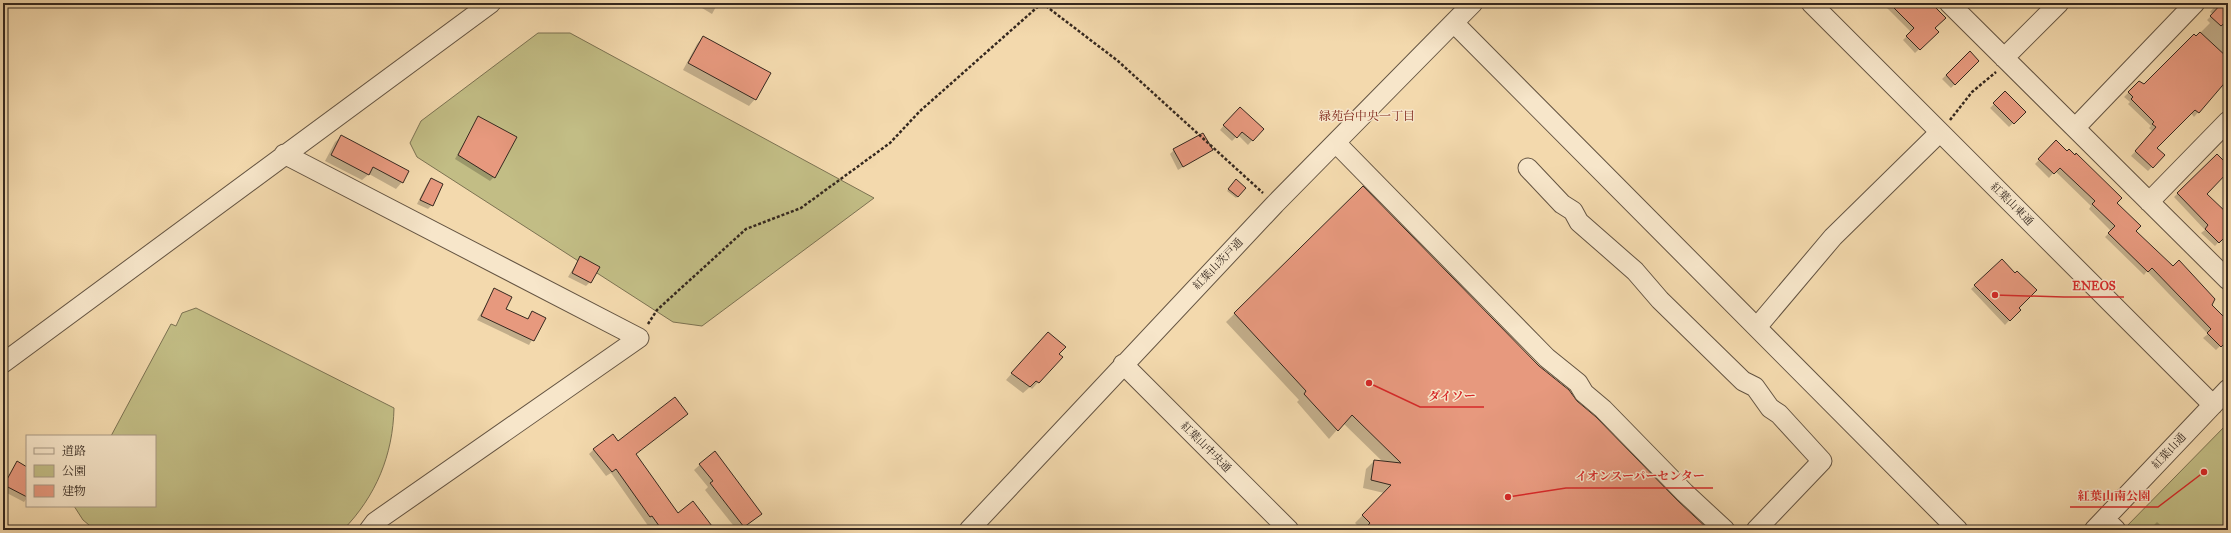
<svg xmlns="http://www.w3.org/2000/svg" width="2231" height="533" viewBox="0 0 2231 533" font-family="'IM FELL Great Primer','Noto Serif JP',serif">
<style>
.green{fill:#c2bd85;stroke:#7c7252}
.shadow{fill:#0003}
.building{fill:#e7997e;stroke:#35281f}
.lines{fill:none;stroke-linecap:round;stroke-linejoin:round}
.minor-casing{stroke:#645442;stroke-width:21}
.path{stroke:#35281f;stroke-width:2.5;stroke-dasharray:3 2;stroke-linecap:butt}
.minor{stroke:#f7e6ca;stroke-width:19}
.labels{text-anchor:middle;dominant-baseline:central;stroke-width:3;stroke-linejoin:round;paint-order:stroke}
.street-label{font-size:11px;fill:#35281f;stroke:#f7e6ca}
.neighbourhood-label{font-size:12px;fill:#7a1f14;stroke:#f7e6ca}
.leader{fill:none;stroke:#d62828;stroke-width:1.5}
.callout-dot{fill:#d62828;stroke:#f7e6ca;stroke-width:1.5}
.callout-label{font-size:12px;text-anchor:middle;font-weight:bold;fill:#d62828;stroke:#f7e6ca;stroke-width:3;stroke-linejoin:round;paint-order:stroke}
</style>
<rect width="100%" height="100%" fill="#f3d9ad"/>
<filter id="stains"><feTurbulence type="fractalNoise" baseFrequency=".005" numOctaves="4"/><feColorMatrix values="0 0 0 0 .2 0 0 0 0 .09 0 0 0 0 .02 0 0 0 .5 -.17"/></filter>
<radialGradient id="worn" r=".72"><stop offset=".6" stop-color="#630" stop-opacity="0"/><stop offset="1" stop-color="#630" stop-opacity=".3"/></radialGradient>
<!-- green -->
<path class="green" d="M538 33H570L874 198 702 326 673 322 417 157 410 143 421 121Z
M196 308 394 408C393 455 376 496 343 530H95L83 520 74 506H155V436H111L171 324 176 326 182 313Z
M2228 423V530H2123Z"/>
<!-- shadow -->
<path class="shadow" d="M698 3H718L712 14 697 5Z
M1882 3H1926L1934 28 1937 32 1915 53 1903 40 1911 32Z
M1997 3H2006L2001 8Z
M2218 3H2228V78L2194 117 2191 113 2156 148 2163 155 2148 171 2131 156 2153 132 2149 128 2151 126 2128 104 2130 102 2124 97 2139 82 2145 85 2196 37 2210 23 2207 20 2213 14 2210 12Z
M703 37 755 99 749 106 683 70 697 44Z
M1970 52 1978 61 1951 88 1942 79Z
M2005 93 2024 112 2009 127 1990 108Z
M1235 112 1262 129 1248 145 1238 135 1232 141 1220 130Z
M478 118 494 177 490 181 455 159Z
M342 136 402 182 396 189 369 174 362 180 325 161 335 142Z
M2056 142 2116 203 2135 231 2228 323V338L2216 350 2203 338 2208 334 2168 293 2147 271 2144 275 2105 237 2111 231 2089 209 2091 206 2055 171 2049 178 2035 164Z
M1174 150H1211L1178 170 1170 154Z
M2217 155 2228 166V170L2206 194 2224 212 2228 208V232L2215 246 2201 233 2205 230 2174 197Z
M431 179 432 205 428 209 417 204 427 184Z
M1236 181 1245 188 1236 198 1227 191Z
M1363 188 1539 367 1707 530H1362L1355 523 1384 493 1363 488 1366 469 1374 461 1383 462 1343 423 1329 439 1297 402 1299 400 1226 322Z
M580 257 590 282 586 286 568 277Z
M2002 260 2019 310 2005 325 1971 289Z
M495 289 505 309 527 320 533 313 544 319 529 345 477 320Z
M1042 339 1061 357 1032 389 1030 387 1023 393 1006 380Z
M618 442 636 454 678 514 714 530H651L611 473 606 476 589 454 594 449Z
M714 452 761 514 741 530H737L705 490 708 487 694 470Z
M17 463 27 468V498L24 502 3 491V485Z
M2157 522 2166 530H2149Z"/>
<!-- building -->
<path class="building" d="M1889 3H1931L1946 18 1935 28 1939 32 1920 50 1906 36 1914 28Z
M2222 3H2228V20L2221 26 2210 16Z
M2200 32 2228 58V79L2199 113 2195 110 2157 148 2165 155 2153 168 2135 151 2156 127 2152 124 2154 122 2131 99 2133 97 2128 92 2139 81 2144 84 2194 34 2196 36Z
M703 36 771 73 756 100 688 63Z
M1970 51 1979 61 1955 85 1946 75Z
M2005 91 2026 112 2014 124 1993 103Z
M1240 107 1264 129 1253 141 1242 132 1237 138 1223 125Z
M478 116 517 137 495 178 458 155Z
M1203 133 1213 150 1183 167 1173 149Z
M341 135 409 171 403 183 373 167 369 175 331 155Z
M2056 140 2067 151 2069 149 2075 155 2076 153 2122 198 2117 203 2141 226 2136 231 2173 266 2179 260 2215 299 2212 305 2228 321V340L2221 347 2207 333 2211 329 2152 268 2148 272 2108 233 2115 226 2092 204 2095 201 2060 168 2054 174 2038 159Z
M2217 154 2228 165V172L2207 194 2228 214V234L2219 243 2205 229 2208 225 2177 193Z
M431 178 443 184 433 206 420 200Z
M1236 179 1246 188 1238 197 1228 189Z
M1363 186 1539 366 1569 390 1577 401 1596 417 1678 501 1709 530H1364L1370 523 1362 515 1391 485 1371 480 1374 460 1401 463 1352 415 1338 431 1304 394 1306 391 1234 313Z
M580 256 600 267 591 283 572 273Z
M2002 259 2015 273 2017 271 2037 290 2019 308 2021 310 2010 321 1974 285Z
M494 288 512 297 506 309 528 319 532 311 546 318 534 341 481 316Z
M1048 332 1066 347 1059 354 1063 357 1039 383 1036 381 1030 387 1011 373Z
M675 397 688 414 636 454 678 513 693 501 715 530H662L652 516 650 517 616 469 612 472 593 449 613 434 618 441Z
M715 451 762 514 744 527 710 483 713 481 699 464Z
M17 461 27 467V497L4 485Z"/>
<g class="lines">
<!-- minor casing -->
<g class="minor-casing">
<path id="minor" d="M1811 3 2213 405
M1949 3 2228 280
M1454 23 1958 530
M2004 58 2059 3
M2075 128 2195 3
M1336 143 1547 358 1578 383 1584 393 1603 409 1685 493 1725 530
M284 154 639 338 375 522 369 530
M1528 168 1562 204 1573 211 1579 222 1635 271 1660 300 1743 381 1755 387 1770 408 1779 414 1822 461 1756 530
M2149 202 2228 121
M1757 327 1833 237 1940 132
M3 363 491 3
M1123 364 1289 530
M2105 519 2116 530
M969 530 1275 204 1473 3
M2094 530 2228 389"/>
</g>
<!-- path -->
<path class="path" d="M1042 3 1118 61 1263 193
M1950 120 1972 92 1996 72
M648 324 657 310 746 229 801 208 890 143 920 111 1042 3"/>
<!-- minor -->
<use href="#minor" class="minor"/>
</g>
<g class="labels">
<!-- street labels -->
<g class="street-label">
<text transform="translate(2012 204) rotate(45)">紅葉山東通</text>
<text transform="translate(1218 264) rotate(-46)">紅葉山茨戸通</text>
<text transform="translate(1206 447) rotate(45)">紅葉山中央通</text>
<text transform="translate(2169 451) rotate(-47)">紅葉山通</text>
</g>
<!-- neighbourhood labels -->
<g class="neighbourhood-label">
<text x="1367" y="116">緑苑台中央一丁目</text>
</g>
</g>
<!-- callouts -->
<path class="leader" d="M1995 295L2064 297H2124M1369 383L1420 407H1484M1508 497L1566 488H1713M2204 472L2158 507H2070"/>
<g class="callout-dot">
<circle cx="1995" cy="295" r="4"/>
<circle cx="1369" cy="383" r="4"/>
<circle cx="1508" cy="497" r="4"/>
<circle cx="2204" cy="472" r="4"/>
</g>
<g class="callout-label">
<text x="2094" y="290">ENEOS</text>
<text x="1452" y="400">ダイソー</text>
<text x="1640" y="480">イオンスーパーセンター</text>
<text x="2114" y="500">紅葉山南公園</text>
</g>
<!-- margin -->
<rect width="2231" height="533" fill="none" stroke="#f3d9ad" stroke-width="16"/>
<rect x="4" y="4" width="2223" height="525" fill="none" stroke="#35281f" stroke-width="2"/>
<rect x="8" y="8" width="2215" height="517" fill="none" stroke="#35281f"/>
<!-- legend -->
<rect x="26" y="435" width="130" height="72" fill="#f7e6ca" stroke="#a99a86"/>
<rect x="34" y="448" width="20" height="6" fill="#f7e6ca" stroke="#a99a86"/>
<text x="62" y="455" font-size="12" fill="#35281f">道路</text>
<rect x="34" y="465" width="20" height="12" fill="#c2bd85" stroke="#a99a86"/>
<text x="62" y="475" font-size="12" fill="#35281f">公園</text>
<rect x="34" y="485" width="20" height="12" fill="#e7997e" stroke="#a99a86"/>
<text x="62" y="495" font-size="12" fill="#35281f">建物</text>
<rect width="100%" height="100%" filter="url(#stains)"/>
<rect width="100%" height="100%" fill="url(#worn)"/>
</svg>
